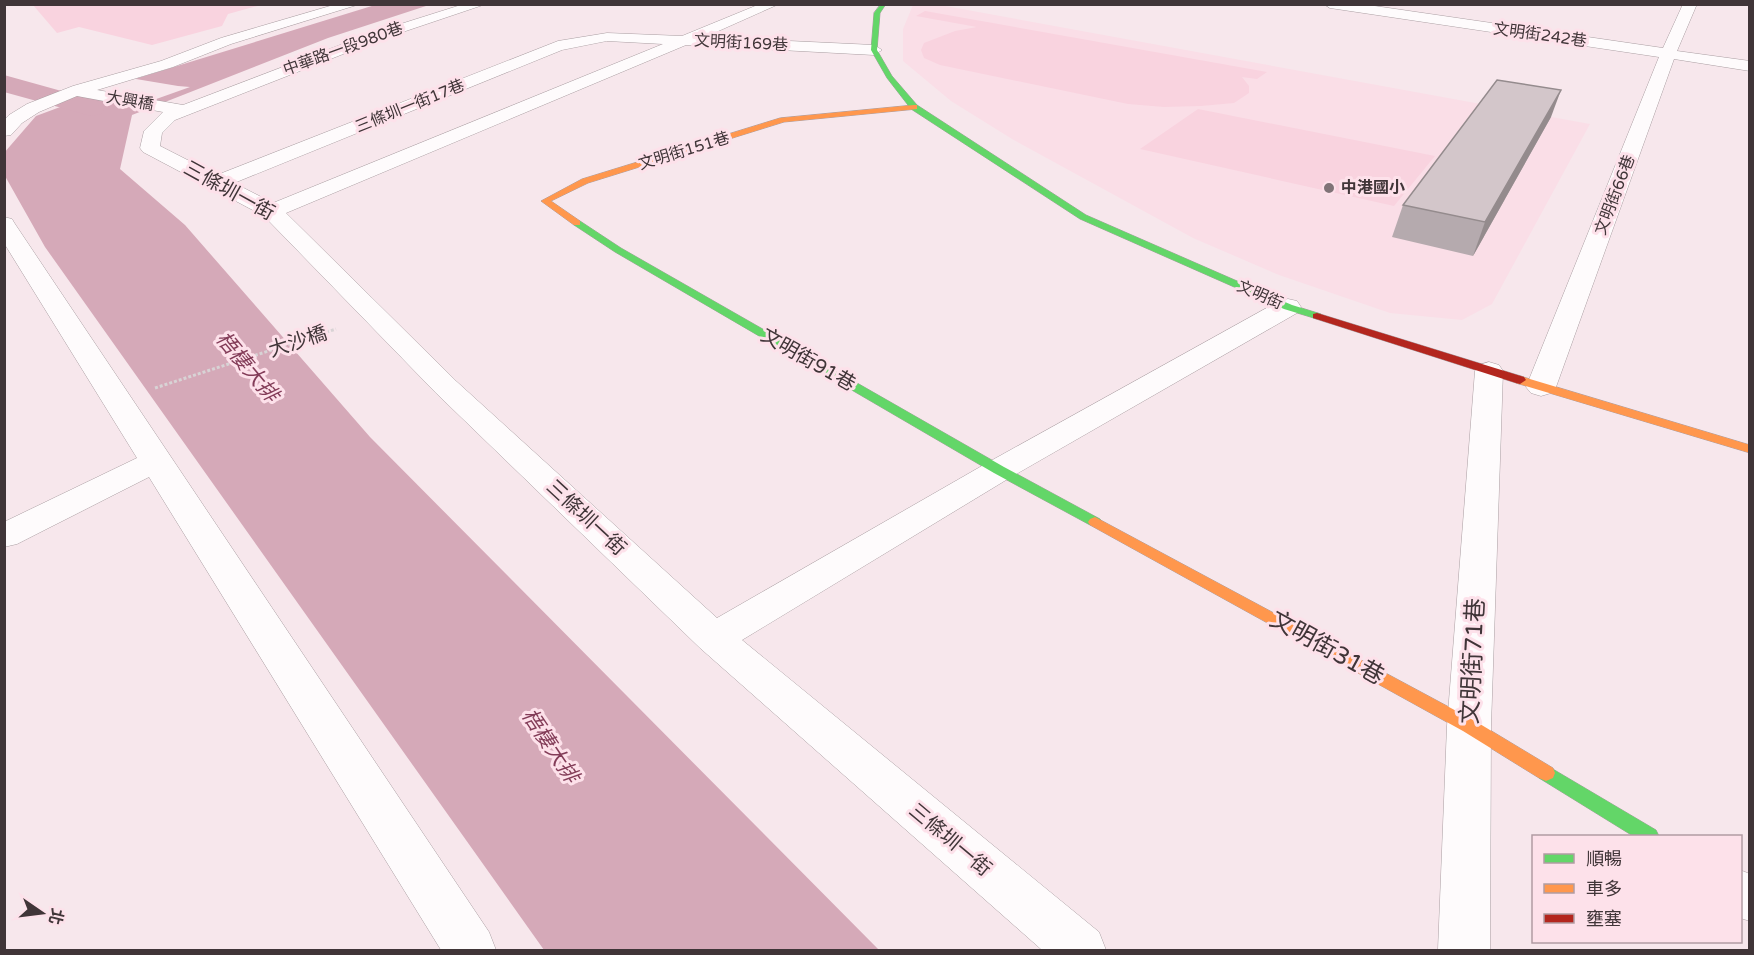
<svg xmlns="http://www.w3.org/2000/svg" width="1754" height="955" viewBox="0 0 1754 955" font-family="'Varela Round','Noto Sans TC',sans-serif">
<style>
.built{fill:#fadee7}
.green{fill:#f9d3df}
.water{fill:#d5a9b8}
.pier{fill:#f7e7ec}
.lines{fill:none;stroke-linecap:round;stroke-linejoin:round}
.canal{fill:#d5a9b8;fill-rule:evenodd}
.street-casing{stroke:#aa9ea2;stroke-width:1}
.fast-casing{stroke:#aa9ea2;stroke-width:1}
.slow-casing{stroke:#aa9ea2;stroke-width:1}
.jam-casing{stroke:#aa9ea2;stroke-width:1}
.path{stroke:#d8d3d5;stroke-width:3;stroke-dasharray:3 2;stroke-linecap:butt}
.street{fill:#fefbfc;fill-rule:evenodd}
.fast{fill:#63d668;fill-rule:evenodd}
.slow{fill:#ff974d;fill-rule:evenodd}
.jam{fill:#b3261e;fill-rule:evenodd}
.wall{fill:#b5aaae}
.shaded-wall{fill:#948b8d}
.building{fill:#d3c6ca;stroke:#948b8d;stroke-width:1.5}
.poi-dot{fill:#807377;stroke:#fde1ea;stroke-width:2}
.labels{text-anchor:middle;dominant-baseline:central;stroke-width:6;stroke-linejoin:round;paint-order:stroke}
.far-street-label{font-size:16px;fill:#403538;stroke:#fde1ea}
.far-poi-label{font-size:16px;font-weight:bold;fill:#403538;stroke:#fde1ea;text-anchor:start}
.street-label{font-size:20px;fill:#403538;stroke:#fde1ea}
.water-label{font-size:21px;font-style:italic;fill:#833c58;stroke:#fde1ea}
.near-street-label{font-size:24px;fill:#403538;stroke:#fde1ea}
</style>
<rect width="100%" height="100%" fill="#f7e7ec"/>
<!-- built -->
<path class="built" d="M913 5H940L1590 124 1492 304 1462 320 1390 313 1279 275 1193 238 1012 139 951 101 903 61V29Z"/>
<!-- green -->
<path class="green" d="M33 5H261L228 14 222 26 152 45 79 27 57 33Z
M925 11 1267 72 1257 79 1242 77 1249 86V93L1234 103 1201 106 1164 107 1128 104 940 65 924 58 921 50 924 43 955 31 977 27 916 16Z
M1198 109 1435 156 1394 206 1140 149Z"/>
<!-- water -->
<path class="water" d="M375 5H429L328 38 132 115 120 169 185 225 370 437 879 950H544L45 247 5 176 4 153 36 116 138 78Z"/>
<!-- pier -->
<path class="pier" d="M130 78 178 86 190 87 131 108 129 103 82 96Z"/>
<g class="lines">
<!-- canal -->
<path class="canal" d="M4 75 101 102 105 108 101 114 91 116 4 92Z"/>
<!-- street casing -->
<g class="street-casing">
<path id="street" d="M337 4H360L231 44 173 67 97 90 183 105 369 34 464 4H486L379 40 175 120 162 133 160 146 217 175 558 41 607 33 682 36 760 4H779L705 37 874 45 882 50 874 55 686 45 286 213 456 381 717 618 987 463 1279 301 1288 299 1297 301 1301 307 1297 313 1011 477 742 640 1099 932 1106 950H1042L700 648 436 393 264 216 143 152 140 148 144 131 163 112 77 96 39 112 22 123 11 135 4 136V120L9 115 27 104 73 86 161 61 221 38ZM607 41 663 44 273 203 234 183 562 50Z
M1324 4H1361L1663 48 1683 4H1697L1677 51 1750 61V71L1674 59 1556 387 1551 393 1541 396 1531 393 1526 387 1659 57 1330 8Z
M4 217 12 219 15 224 489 932 496 950H441L149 477 17 544 4 547V522L137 458 4 243Z
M1489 362 1499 365 1503 371 1491 726 1490 950H1438L1447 726 1475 371 1479 365Z
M1740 870 1750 874V921L1740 918Z"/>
</g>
<!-- fast casing -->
<g class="fast-casing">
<path id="fast" d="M881 4H886L880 13 877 50 892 76 917 105 1086 215 1292 305 1321 314V318L1317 319 1284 309 1080 219 911 109 887 78 871 50 874 13Z
M574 221H580L621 248 1004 467 1100 519 1102 522 1100 525H1090L994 473 615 252 574 225Z
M1546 765 1656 830 1659 836H1633L1539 778 1537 773 1539 768Z"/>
</g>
<!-- slow casing -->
<g class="slow-casing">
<path id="slow" d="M914 105H917V109L784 122 588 183 551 201 580 221V225H574L541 201 582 179 780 118Z
M1520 376 1750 445V453L1516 383 1514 380Z
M1095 517 1475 721 1553 768 1555 773 1553 778 1546 781 1539 778 1463 731 1090 525 1088 522 1090 519Z"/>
</g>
<!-- jam casing -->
<g class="jam-casing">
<path id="jam" d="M1317 313 1524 377 1526 380 1520 384 1516 383 1313 318V314Z"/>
</g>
<!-- path -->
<path class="path" d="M155 388 336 329"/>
<!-- street -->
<use href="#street" class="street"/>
<!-- fast -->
<use href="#fast" class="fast"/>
<!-- slow -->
<use href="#slow" class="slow"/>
<!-- jam -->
<use href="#jam" class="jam"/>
</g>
<!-- wall -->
<path class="wall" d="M1551 117 1473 256 1392 237 1403 205Z"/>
<!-- shaded-wall -->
<path class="shaded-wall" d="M1561 90 1551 117 1473 256 1485 222Z"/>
<!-- building -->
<path class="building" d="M1497 80 1561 90 1485 222 1403 205Z"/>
<!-- markers -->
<circle class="poi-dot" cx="1329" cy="188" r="6"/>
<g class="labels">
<!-- far-street labels -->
<g class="far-street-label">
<text transform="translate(1540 35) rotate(8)">文明街242巷</text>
<text transform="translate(741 43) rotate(3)">文明街169巷</text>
<text transform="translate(343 49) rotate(-20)">中華路一段980巷</text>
<text transform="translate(130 101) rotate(10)">大興橋</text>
<text transform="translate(410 106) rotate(-22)">三條圳一街17巷</text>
<text transform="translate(684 151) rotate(-17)">文明街151巷</text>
<text transform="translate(1615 195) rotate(-69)">文明街66巷</text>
<text transform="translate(1260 295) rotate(24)">文明街</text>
</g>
<!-- far-poi labels -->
<g class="far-poi-label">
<text x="1341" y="188">中港國小</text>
</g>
<!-- street labels -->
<g class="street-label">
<text transform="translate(229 191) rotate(29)">三條圳一街</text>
<text transform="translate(298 342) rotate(-18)">大沙橋</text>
<text transform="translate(808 360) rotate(30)">文明街91巷</text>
<text transform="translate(586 518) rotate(43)">三條圳一街</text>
<text transform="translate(950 840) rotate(40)">三條圳一街</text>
</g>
<!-- water labels -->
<g class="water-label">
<text transform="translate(247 367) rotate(50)">梧棲大排</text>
<text transform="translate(550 746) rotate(56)">梧棲大排</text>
</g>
<!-- near-street labels -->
<g class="near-street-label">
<text transform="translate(1327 648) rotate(29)">文明街31巷</text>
<text transform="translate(1473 661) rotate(-87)">文明街71巷</text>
</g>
</g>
<!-- border -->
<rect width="1754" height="955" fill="none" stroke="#403538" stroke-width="12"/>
<!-- legend -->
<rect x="1532" y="835" width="210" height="108" fill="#fde1ea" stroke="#b19ca3" stroke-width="1.5"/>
<rect x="1544" y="854" width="30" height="9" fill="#63d668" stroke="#b19ca3" stroke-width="1.5"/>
<text x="1586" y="865" font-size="18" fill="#403538">順暢</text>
<rect x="1544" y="884" width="30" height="9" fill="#ff974d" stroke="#b19ca3" stroke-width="1.5"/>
<text x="1586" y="895" font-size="18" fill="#403538">車多</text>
<rect x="1544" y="914" width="30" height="9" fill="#b3261e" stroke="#b19ca3" stroke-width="1.5"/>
<text x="1586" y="925" font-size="18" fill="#403538">壅塞</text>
<!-- north arrow -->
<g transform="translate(42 913) rotate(104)" stroke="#fde1ea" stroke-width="4.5" paint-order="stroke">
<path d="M0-4.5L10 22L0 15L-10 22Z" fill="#403538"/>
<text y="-9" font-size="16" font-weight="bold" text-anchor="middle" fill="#403538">北</text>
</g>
</svg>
